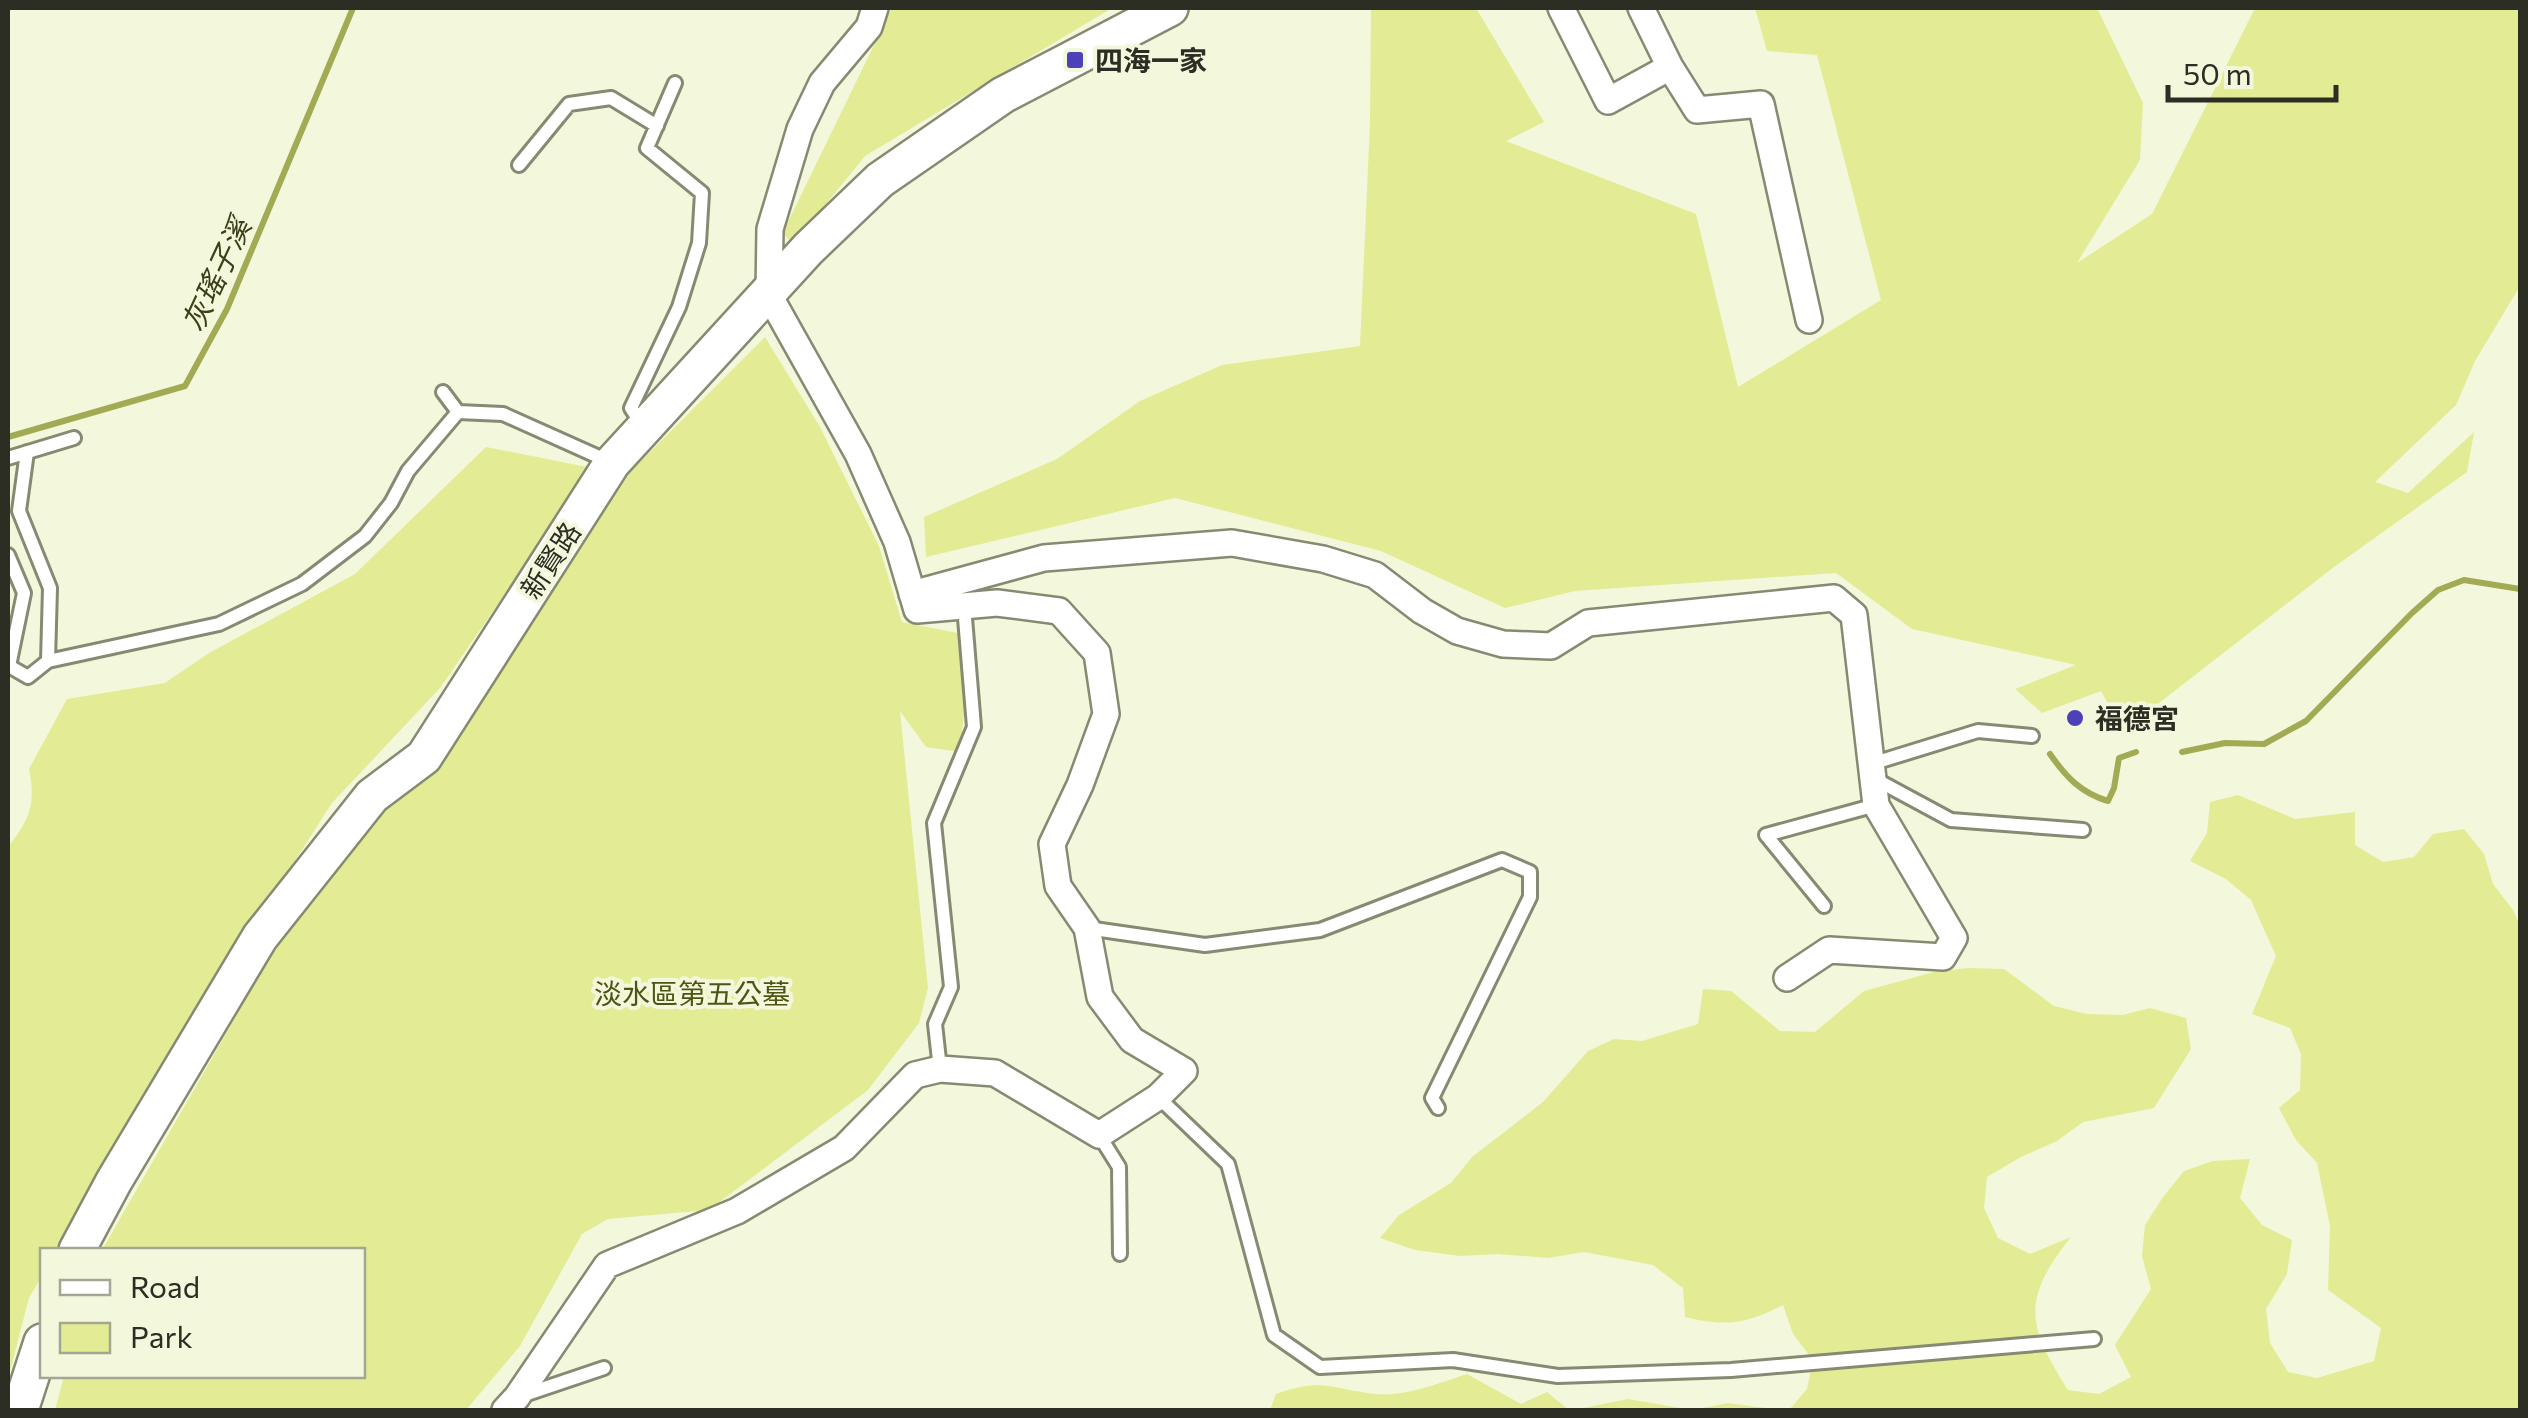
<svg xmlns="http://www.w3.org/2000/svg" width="2528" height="1418" viewBox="0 0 2528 1418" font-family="Commissioner,'Noto Sans TC',sans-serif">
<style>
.green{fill:#e3ec94}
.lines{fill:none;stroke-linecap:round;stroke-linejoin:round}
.stream{stroke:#a2aa53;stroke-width:6}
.lane-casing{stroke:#878a72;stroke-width:18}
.street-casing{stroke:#878a72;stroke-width:30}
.secondary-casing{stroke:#878a72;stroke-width:40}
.lane{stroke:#fff;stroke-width:12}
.street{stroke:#fff;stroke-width:25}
.secondary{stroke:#fff;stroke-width:35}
.poi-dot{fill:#4d41b8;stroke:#f3f7dc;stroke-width:4}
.labels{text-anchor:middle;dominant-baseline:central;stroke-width:8;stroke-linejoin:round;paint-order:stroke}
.poi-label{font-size:28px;font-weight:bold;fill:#2c2d23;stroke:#f3f7dc;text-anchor:start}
.street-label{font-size:28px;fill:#2c2d23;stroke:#f3f7dc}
.park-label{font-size:28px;fill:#505413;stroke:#f3f7dc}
.water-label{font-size:30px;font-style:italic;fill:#3c3f19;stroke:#f3f7dc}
</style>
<rect width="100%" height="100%" fill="#f3f7dc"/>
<!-- green -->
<path class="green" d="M892 8H1112L865 156 801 235 790 240 784 235 786 226Z
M1371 8H1476L1544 122 1506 141 1696 214 1738 387 1881 300 1817 55 1767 51 1755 8H2097L2143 103 2140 160 2077 263 2152 214 2255 8H2520V286L2475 361 2456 405 2375 482 2408 493 2474 432 2467 472 2334 567 2123 731 2101 691 2042 713 2015 689 2076 665 1912 629 1836 573 1575 591 1505 608 1381 551 1175 498 926 557 924 517 1057 459 1140 401 1222 365 1360 346 1370 123Z
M765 337 820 427 879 546 902 622 958 633 970 656 960 752 926 747 900 711 928 988 919 1023 868 1090 709 1210 608 1219 582 1234 520 1346 466 1410H55L64 1376H362V1250H102L301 903 523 627 632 470Z
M486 447 592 468 440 688 332 803 175 1048 57 1250H42V1276L29 1298 8 1379V847C30 819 36 804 29 769L67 699 165 683 209 653 355 574Z
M2238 795 2295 819 2355 812V845L2383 862 2414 857 2433 834 2464 829 2484 854 2493 884 2513 910 2520 926V1410H1789L1807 1389 1813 1360 1793 1334 1783 1305C1745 1324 1727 1327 1685 1317L1683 1288 1653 1265 1584 1252 1548 1258 1497 1254 1460 1256 1415 1250 1380 1238 1399 1215 1451 1183 1472 1157 1543 1102 1588 1051 1614 1039 1642 1041 1698 1024 1703 989 1731 991 1780 1031 1815 1032 1864 991 1934 972 1968 968 2004 969 2054 1006 2087 1014 2123 1015 2150 1008 2186 1018 2191 1049 2154 1108 2083 1122 2057 1141 2021 1157 1987 1177 1984 1208 1998 1238 2030 1254 2071 1237C2021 1300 2027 1325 2068 1390L2099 1394 2131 1377 2115 1345 2151 1289 2142 1256 2145 1225 2163 1197 2184 1171 2213 1161 2250 1159 2240 1198 2262 1225 2292 1240 2287 1274 2266 1309 2270 1343 2288 1372 2317 1378 2374 1361 2381 1328 2328 1290 2330 1226 2317 1163 2296 1140 2279 1108 2300 1090 2301 1054 2290 1028 2252 1014 2276 956 2251 900 2226 879 2190 861 2207 833 2210 802Z
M1467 1374 1521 1404 1547 1392 1569 1410H1270L1276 1394C1323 1377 1331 1389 1376 1394 1406 1397 1439 1383 1467 1374Z
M1628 1399 1692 1410 1728 1403 1780 1410H1573Z"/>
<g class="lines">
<!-- stream -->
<path class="stream" d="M8 437 185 386 227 309 353 8
M2182 752 2225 743 2264 744 2306 721 2412 613 2438 590 2464 580 2520 589
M2050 754C2066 777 2081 793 2108 801L2114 788 2119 758 2136 752"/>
<!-- lane casing -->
<g class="lane-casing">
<path id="lane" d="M519 165 569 104 611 98 657 126
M443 392 458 412
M642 425 631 408 679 307 699 243 702 193 647 148 675 83
M27 452 19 511 50 588 48 661 219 624 302 584 365 536 391 503 408 471 458 412 503 414 610 462
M8 458 74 438
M8 555 24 593 9 666 28 677 48 661
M1871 764 1978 731 2032 736
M1875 779 1951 820 2083 830
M1824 906 1766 835 1876 805
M1087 928 1205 945 1320 930 1502 860 1530 872V897L1432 1098 1438 1108
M940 1069 935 1024 951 987 934 823 974 727 964 606
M1158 1097 1228 1164 1274 1335 1320 1367 1453 1360 1558 1376 1731 1370 2094 1339
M1099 1135 1119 1167 1120 1254
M521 1396 604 1368"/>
</g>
<!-- street casing -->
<g class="street-casing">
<path id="street" d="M1561 8 1608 101 1670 67
M1641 8 1670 67 1697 110 1761 104 1809 320
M912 594 1044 558 1232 543 1323 559 1375 575 1422 611 1457 631 1503 644 1551 646 1588 623 1834 598 1854 615 1876 805 1954 938 1943 957 1829 950 1787 978
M505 1410 517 1397 607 1265 737 1211 844 1148 915 1075 940 1069 995 1073 1099 1135 1158 1097 1184 1071 1132 1040 1100 997 1087 928 1058 886 1052 844 1080 785 1106 714 1097 653 1059 611 997 603 917 610 897 542 858 454 769 295 770 229 800 129 822 83 869 27 875 8"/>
</g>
<!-- secondary casing -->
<g class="secondary-casing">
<path id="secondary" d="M77 1250 114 1181 260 937 372 796 424 757 612 463 808 249 880 180 1003 95 1170 8
M20 1410 42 1342"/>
</g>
<!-- lane -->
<use href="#lane" class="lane"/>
<!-- street -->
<use href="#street" class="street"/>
<!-- secondary -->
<use href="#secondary" class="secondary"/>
</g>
<!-- markers -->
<g class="poi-dot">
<rect x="1065" y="50" width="20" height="20" rx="5"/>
<circle cx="2075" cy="718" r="10"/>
</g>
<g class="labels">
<!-- poi labels -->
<g class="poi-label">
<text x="1095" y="60">四海一家</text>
<text x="2095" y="718">福德宮</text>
</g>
<!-- street labels -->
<g class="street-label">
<text transform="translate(550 560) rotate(-57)">新賢路</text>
</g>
<!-- park labels -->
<g class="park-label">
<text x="692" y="993">淡水區第五公墓</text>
</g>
<!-- water labels -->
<g class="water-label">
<text transform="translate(215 274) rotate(-65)">灰瑤子溪</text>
</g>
</g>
<!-- border -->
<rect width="2528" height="1418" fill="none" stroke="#2c2d23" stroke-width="20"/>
<!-- legend -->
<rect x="40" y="1248" width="325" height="130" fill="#f3f7dc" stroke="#a3a692" stroke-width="2.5"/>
<rect x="60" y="1280" width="50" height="15" fill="#ffffff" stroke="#a3a692" stroke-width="2.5"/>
<text x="130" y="1298" font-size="30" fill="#2c2d23">Road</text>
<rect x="60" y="1323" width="50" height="30" fill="#e3ec94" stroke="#a3a692" stroke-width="2.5"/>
<text x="130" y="1348" font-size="30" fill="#2c2d23">Park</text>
<!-- scale -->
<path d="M2168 85v15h168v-15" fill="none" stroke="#2c2d23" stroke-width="5"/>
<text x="2183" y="85" font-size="30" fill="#2c2d23" stroke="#f3f7dc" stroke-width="8" paint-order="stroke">50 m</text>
</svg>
